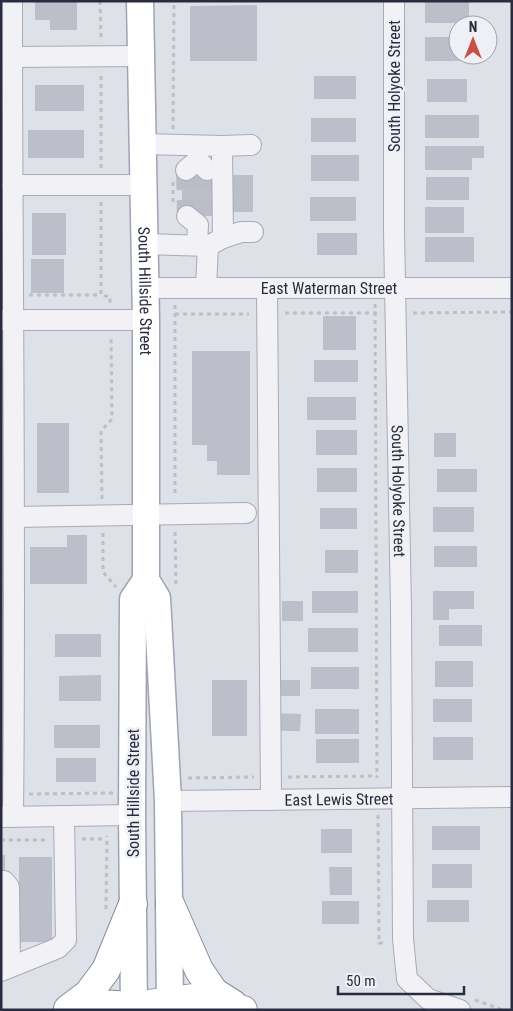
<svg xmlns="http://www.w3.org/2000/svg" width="513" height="1011" viewBox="0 0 513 1011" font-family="'Roboto Condensed',sans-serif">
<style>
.building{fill:#bcbfca}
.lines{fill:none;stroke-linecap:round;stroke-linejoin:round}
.minor-tunnel{stroke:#babdc6;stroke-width:20;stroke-dasharray:20 10;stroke-linecap:butt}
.minor-casing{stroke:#a8abb5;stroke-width:22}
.major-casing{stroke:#9fa3b3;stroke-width:29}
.highway-casing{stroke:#878b9e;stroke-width:30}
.path{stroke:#bdbfc6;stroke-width:3;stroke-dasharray:4 4;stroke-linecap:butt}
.minor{stroke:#f2f2f6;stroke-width:20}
.major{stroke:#fff;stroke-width:26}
.highway{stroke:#fff;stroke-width:28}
.labels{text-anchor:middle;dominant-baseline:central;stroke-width:5;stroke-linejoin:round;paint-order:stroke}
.street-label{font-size:16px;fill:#282c3e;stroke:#eef0f6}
</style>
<rect width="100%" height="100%" fill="#dfe1e8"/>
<!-- building -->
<path class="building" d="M35 1H77V30H50V20H35Z
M425 2H469V23H425Z
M257 5V61H190V6Z
M425 37H458V55H472V61H425Z
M314 76H356V99H314Z
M427 79H467V102H427Z
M35 85H84V111H35Z
M425 115H479V138H425Z
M311 118H356V142H311Z
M28 130H84V158H28Z
M425 146H484V158H472V170H425Z
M311 155H359V181H311Z
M182 170H219V216H182Z
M230 175H253V212H230Z
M426 177H469V200H426Z
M310 197H356V221H310Z
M425 207H464V233H425Z
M32 213H66V255H32Z
M317 233H357V255H317Z
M425 237H474V262H425Z
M31 259H64V293H31Z
M323 316H356V350H323Z
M192 351H250V475H217V461H207V445H192Z
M314 360H358V382H314Z
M307 397H356V420H307Z
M37 423H69V493H37Z
M316 430H357V455H316Z
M434 433H456V457H434Z
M317 468H357V492H317Z
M437 469H477V492H437Z
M433 507H474V532H433Z
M320 508H357V529H320Z
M67 535H87V584H30V547H67Z
M434 546H477V567H434Z
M325 550H358V573H325Z
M312 591H358V613H312Z
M433 591H474V609H449V620H433Z
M282 601H303V621H282Z
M439 625H482V646H439Z
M308 628H358V652H308Z
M55 634H101V657H55Z
M435 661H473V687H435Z
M311 667H359V689H311Z
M101 675V701H59V676Z
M212 680H247V736H212Z
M281 680H300V696H281Z
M433 699H472V722H433Z
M315 709H359V734H315Z
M276 713 301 714 300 731H276Z
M54 725H100V748H54Z
M433 737H473V760H433Z
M316 739H359V763H316Z
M56 758H96V782H56Z
M432 826H480V850H432Z
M321 829H352V853H321Z
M1 855H5V872H1Z
M19 857H52V942H19Z
M432 864H472V888H432Z
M329 867H352V895H330Z
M427 900H469V922H427Z
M322 901H359V924H322Z"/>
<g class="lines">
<!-- minor-tunnel -->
<path class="minor-tunnel" d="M186 170 187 216
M207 170 208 216"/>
<!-- minor casing -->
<g class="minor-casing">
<g id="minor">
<path d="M12 1C12 273 16 545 13 817"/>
<path id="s1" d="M394 1V231L401 609 403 939 407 979 428 999 460 1010"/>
<path d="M12 57 141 56"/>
<path d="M143 144 222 146 223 238 208 246 144 244"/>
<path d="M222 146 251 145"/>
<path d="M186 170 198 160 207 170"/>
<path d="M12 185H143"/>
<path d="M187 216 198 225 197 245"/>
<path d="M223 238 241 232H253"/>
<path id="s2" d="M145 288H512"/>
<path d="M206 288 208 246"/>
<path d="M267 288 271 800"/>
<path d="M1 320H146"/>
<path d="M14 517 246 513"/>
<path id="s3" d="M168 801 512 797"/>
<path d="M1 817 132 815"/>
<path d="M1 881H4L9 887 10 967"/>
<path d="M1 971 58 948 66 940 64 816"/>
</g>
</g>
<!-- major casing -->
<g class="major-casing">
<g id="major">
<path id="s4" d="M140 1 146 320V580L157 598 168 801 170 1010"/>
<path d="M134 1010 132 815 133 599 146 580"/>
</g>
</g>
<!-- highway casing -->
<g class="highway-casing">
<path id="highway" d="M170 904 199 970 214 992 233 1004
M68 1009 88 994 106 970 133 904
M77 1010 98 1004 134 1006 194 998 213 1001 243 1010"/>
</g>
<!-- path -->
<path class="path" d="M100 1 101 38
M173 129 174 1
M101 168V74
M173 182V204
M101 202V295L110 297V303
M29 295H101
M375 304 377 778
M175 305V496
M285 313H377
M413 313 512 312
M175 314H249
M102 499 101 431 112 419 111 337
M175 532 176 586
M103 533V572L116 587
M288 777 377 776
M188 778 254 777
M29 794 113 793
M378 815 379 943H387
M82 839H106
M1 840H48
M106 909 107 836
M475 1000 503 1010"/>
<!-- minor -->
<use href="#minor" class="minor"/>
<!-- major -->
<use href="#major" class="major"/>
<!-- highway -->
<use href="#highway" class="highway"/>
</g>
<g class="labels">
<!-- street labels -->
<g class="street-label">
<text transform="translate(394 86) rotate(-90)">South Holyoke Street</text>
<text stroke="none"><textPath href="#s2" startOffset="184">East Waterman Street</textPath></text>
<text stroke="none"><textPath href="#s4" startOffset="290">South Hillside Street</textPath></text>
<text stroke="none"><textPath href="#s1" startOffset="490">South Holyoke Street</textPath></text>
<text transform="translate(133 793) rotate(-90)">South Hillside Street</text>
<text stroke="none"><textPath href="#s3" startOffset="171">East Lewis Street</textPath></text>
</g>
</g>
<!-- border -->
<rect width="513" height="1011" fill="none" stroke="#282c3e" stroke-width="5"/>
<!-- north arrow -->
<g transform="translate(473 40)"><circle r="24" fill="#eef0f6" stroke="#9fa2ac"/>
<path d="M0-4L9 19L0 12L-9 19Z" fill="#ca4f47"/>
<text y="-8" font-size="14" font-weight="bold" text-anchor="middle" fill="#282c3e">N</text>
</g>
<!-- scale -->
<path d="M338 986v8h126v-8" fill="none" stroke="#282c3e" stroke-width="2.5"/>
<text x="346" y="986" font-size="15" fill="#282c3e" stroke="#eef0f6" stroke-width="4" paint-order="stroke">50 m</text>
</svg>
